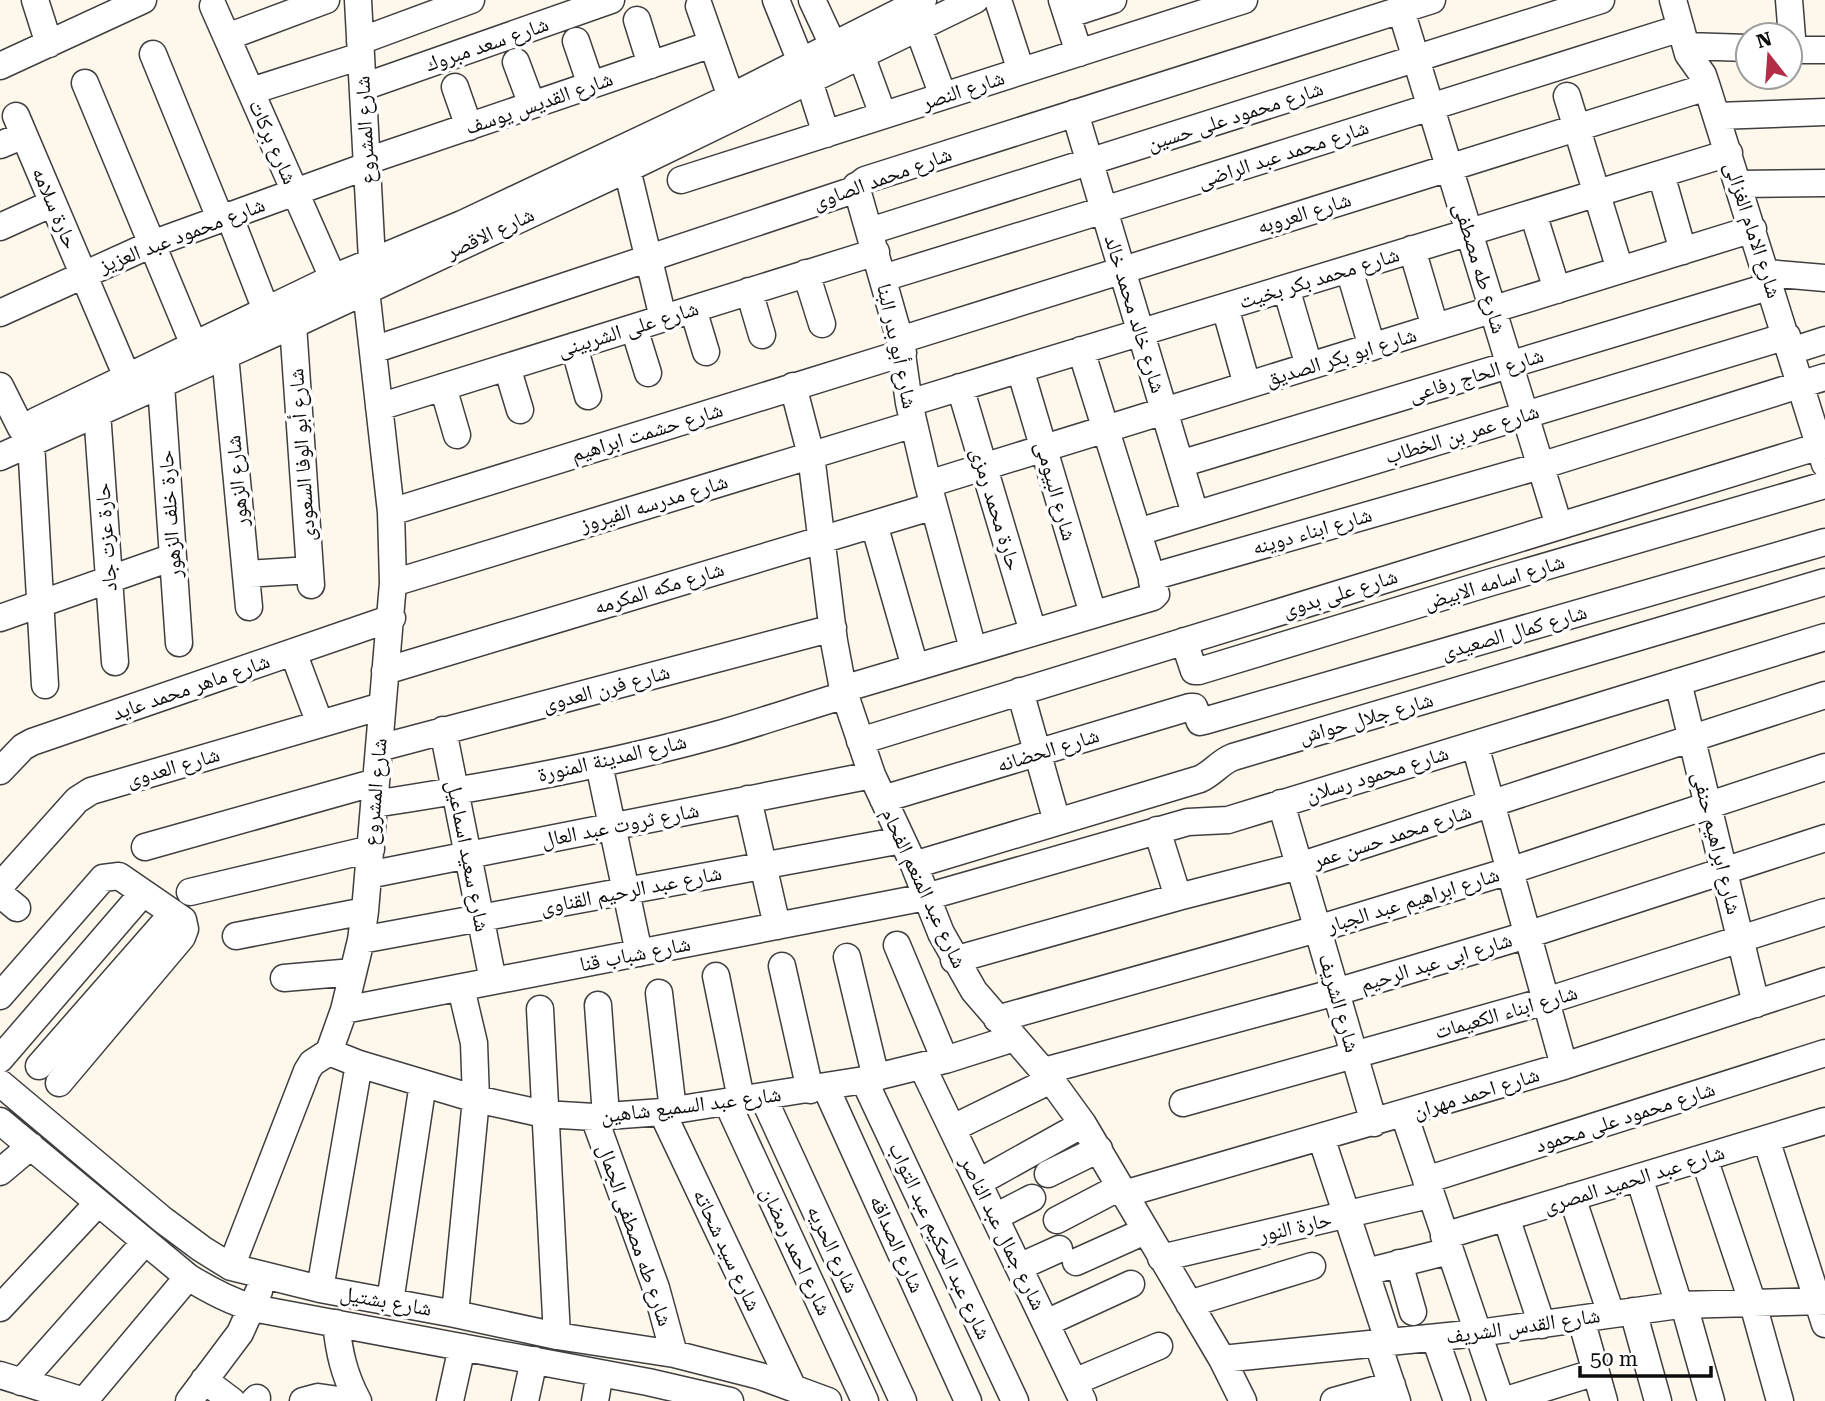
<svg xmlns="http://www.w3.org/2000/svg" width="1825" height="1401" viewBox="0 0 1825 1401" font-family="'Roboto Serif','Noto Naskh Arabic',serif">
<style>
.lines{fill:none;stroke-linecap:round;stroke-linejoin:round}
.minor-casing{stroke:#3f3f3f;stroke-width:29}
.minor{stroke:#fff;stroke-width:26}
.labels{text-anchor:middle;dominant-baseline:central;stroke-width:7;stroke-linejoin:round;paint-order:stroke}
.street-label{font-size:21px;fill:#0c0c0c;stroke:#fff}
</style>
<rect width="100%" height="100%" fill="#fef8ec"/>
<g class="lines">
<!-- minor casing -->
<g class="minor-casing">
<path id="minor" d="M35 0 49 44
M358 0 372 260
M776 0 801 62
M812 0 833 45
M998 0 1021 71
M1062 0 1079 53
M1673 0 1688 54 1703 75 1707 87 1825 464
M1789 0 1793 50
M213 6 333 278
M699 6 731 97
M1401 10 1559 526
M1067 15 1113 0
M637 20 651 65
M918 28 943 96
M227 37 326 0
M360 41 471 0
M576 41 591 85
M1686 46 1748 48
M1790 50H1825
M153 54 220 218
M861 55 883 115
M516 62 532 105
M0 66 143 0
M809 81 826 134
M85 83 194 345
M363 87 611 0
M455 87 469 127
M251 91 361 56
M1567 96 1620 270
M1075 113 1195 514
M16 116 127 377
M1717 116 1825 112
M0 145 24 135
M367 161 712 44
M627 169 663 318
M1661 174 1683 251
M681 180 1244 0
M1739 184 1825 183
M856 186 900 340 909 403 928 484 973 649
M1533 213 1557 290
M229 215 266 310
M0 227 53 203
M870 231 1601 0
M1412 249 1435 327
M1349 269 1372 347
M806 273 822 324
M1767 273 1825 278
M883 278 1104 210 1681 28
M1286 288 1309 366
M749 291 762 335
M1225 307 1247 385
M693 309 706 352
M0 313 152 244 367 166
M293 325 311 585
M634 328 648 373
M900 340 1707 87
M574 346 588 396
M373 350 851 191 865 180 1432 0
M1081 350 1152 578
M1791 351 1825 340
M225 355 249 607
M507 367 520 410
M1020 369 1093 614
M161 385 179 643
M0 386 21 428
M793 386 811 455 834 641 843 689 872 775 914 865 941 933 974 991 1051 1080 1083 1124 1222 1359 1243 1401
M443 387 457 435
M960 387 1033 632
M909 403 1729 153
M379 407 876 252
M97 412 115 662
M36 421 333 278 462 224 731 97 923 0
M31 442 45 685
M0 457 293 325 627 169 975 0
M1180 464 1771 286
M928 484 1753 229
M391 512 903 353
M874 524 915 667
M1138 532 1787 336
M246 574 310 570
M393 583 914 424
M0 618 173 557
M1184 641 1194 671H1199L1492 582 1825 485
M293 652 320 724
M385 671 934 506
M1678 682 1756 1004
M843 689 1153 597 1156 594 1152 581 1155 576 1540 466 1825 377
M1020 691 1057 822
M443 730 493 981
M860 741 1820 446
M1475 745 1564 1066
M379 748 833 628
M599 764 639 953
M0 771 23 747 32 742 392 618
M748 799 777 926
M883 799 1190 707H1194L1200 722 1204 721 1825 542
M1281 803 1374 1123
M374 804C491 786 609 765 723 733 764 721 805 707 845 695
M1157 830 1178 897
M145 847 376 782
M914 865 1200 779C1213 773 1220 762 1233 757L1825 582
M368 875 872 775
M0 886 77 800 91 791 382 706
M190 892 371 849
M0 894 17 908
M236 936 365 911
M361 940 902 840
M897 945 945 1060
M847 957 876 1078
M954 960 1178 897 1299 866 1825 695
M782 966 810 1090
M716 976 741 1099
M284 978 353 972
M659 993 673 1110
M0 996 103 878 119 876 183 920 185 929 182 937 59 1083
M598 1005 606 1116
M540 1009 557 1336
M344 1010 926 897 1188 822 1228 820 1825 637
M997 1019 1317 929 1509 871 1825 767
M329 1052 359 1064 476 1099 544 1114 594 1117 662 1112 864 1080 945 1060 1014 1038
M0 1059 143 893
M39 1066 173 913
M922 1066 1083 1401
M1044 1071 1336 992 1527 935 1825 838
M864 1080 1015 1401
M0 1083 163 1220 202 1249 231 1267 320 1289 455 1314 557 1336 674 1354 760 1376 828 1401
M826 1088 968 1401
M763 1097 903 1401
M727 1102 865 1401
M1183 1103 1546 1001 1825 912
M662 1112 793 1388
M1404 1114 1501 1401
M594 1117 656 1288 674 1354
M0 1121 188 1277C209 1290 229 1301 253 1308L648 1382 730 1401
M953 1128 1051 1080
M1321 1137 1389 1343
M1766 1139 1825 1324
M1704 1158 1753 1304 1780 1401
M0 1172 31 1146
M1048 1174 1099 1149
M1639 1177 1679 1305
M1426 1180 1825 1053
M979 1182 1083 1124
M1124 1194 1564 1066 1825 981
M1572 1197 1611 1314
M995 1217 1032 1198
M1506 1217 1542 1325
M1057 1220 1120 1187
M1444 1236 1825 1121
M1161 1258 1429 1195
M1076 1262 1145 1231
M1399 1263 1413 1312
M231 1267 307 1071 312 1063 329 1052 344 1010 361 940 365 911 393 583 391 512 366 290
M1019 1267 1059 1249
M1366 1272 1449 1251
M320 1289 359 1064
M390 1302 423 1083
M1189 1304 1312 1266
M1684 1305 1711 1401
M0 1308 98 1203
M1633 1311 1658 1401
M455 1314 476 1099 474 1043 461 988
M1581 1319 1604 1401
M336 1323C339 1352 344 1375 358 1401
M1046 1323 1131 1284
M1435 1338 1457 1401
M1378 1344 1397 1401
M1222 1359 1478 1333 1679 1305 1825 1301
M0 1375 84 1401
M204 1380 232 1401
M21 1382 145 1242
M1074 1382 1159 1346
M84 1401 188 1277
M189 1401 240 1333 259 1291
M254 1401 257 1398
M303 1401 318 1397 346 1401
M450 1401 462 1347
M525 1401 534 1360
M595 1401 600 1373
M1334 1401 1392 1385
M1503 1401 1596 1372"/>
</g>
<!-- minor -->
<use href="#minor" class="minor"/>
</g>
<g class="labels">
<!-- street labels -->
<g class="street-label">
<text transform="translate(487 44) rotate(-19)">شارع سعد مبروك</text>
<text transform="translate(963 90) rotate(-18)">شارع النصر</text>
<text transform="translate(539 103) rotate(-19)">شارع القديس يوسف</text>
<text transform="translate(1235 116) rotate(-18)">شارع محمود على حسين</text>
<text transform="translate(365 130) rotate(-93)">شارع المشروع</text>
<text transform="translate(273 142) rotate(66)">شارع بركات</text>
<text transform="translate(1283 154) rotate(-18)">شارع محمد عبد الراضى</text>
<text transform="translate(882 178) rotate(-20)">شارع محمد الصاوى</text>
<text transform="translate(55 208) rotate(67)">حارة سلامه</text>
<text transform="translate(1304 213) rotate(-17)">شارع العروبه</text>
<text transform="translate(1753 230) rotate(72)">شارع الامام الغزالى</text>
<text transform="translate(490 233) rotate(-25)">شارع الاقصر</text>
<text transform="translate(182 235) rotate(-21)">شارع محمود عبد العزيز</text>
<text transform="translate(1480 268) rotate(73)">شارع طه مصطفى</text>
<text transform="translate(1319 278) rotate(-17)">شارع محمد بكر بخيت</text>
<text transform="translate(1135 314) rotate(73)">شارع خالد محمد خالد</text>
<text transform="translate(628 329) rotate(-17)">شارع على الشربينى</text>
<text transform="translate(897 346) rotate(78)">شارع أبو بدر البنا</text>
<text transform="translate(1341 357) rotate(-17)">شارع ابو بكر الصديق</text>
<text transform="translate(1476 375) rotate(-17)">شارع الحاج رفاعى</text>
<text transform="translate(647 432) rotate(-17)">شارع حشمت ابراهيم</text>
<text transform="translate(1462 434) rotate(-17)">شارع عمر بن الخطاب</text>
<text transform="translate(302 455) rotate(-94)">شارع أبو الوفا السعودى</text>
<text transform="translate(237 481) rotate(-95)">شارع الزهور</text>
<text transform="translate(1056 491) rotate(74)">شارع البيومى</text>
<text transform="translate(654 503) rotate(-17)">شارع مدرسه الفيروز</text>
<text transform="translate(996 509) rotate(73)">حارة محمد رمزى</text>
<text transform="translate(170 514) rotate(-94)">حارة خلف الزهور</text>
<text transform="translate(1312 531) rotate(-16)">شارع ابناء دوينه</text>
<text transform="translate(106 537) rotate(-94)">حارة عزت جاد</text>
<text transform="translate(1494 582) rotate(-17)">شارع اسامه الابيض</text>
<text transform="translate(659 588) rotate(-17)">شارع مكه المكرمه</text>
<text transform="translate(1340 593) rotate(-17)">شارع على بدوى</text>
<text transform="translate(1514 632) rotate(-16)">شارع كمال الصعيدى</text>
<text transform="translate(191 687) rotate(-19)">شارع ماهر محمد عايد</text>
<text transform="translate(606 688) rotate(-15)">شارع فرن العدوى</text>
<text transform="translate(1366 718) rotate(-16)">شارع جلال حواش</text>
<text transform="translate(1048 750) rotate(-17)">شارع الحضانه</text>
<text transform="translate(612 758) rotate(-13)">شارع المدينة المنورة</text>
<text transform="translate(173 767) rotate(-16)">شارع العدوى</text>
<text transform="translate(1377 774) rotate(-17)">شارع محمود رسلان</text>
<text transform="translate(375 792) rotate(-85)">شارع المشروع</text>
<text transform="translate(620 825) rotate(-11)">شارع ثروت عبد العال</text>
<text transform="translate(1392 836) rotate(-18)">شارع محمد حسن عمر</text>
<text transform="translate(1717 843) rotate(76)">شارع ابراهيم حنفى</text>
<text transform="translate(468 856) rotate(79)">شارع سعيد اسماعيل</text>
<text transform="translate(924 888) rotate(65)">شارع عبد المنعم الفحام</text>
<text transform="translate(631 890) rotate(-11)">شارع عبد الرحيم القناوى</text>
<text transform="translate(1413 900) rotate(-17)">شارع ابراهيم عبد الجبار</text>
<text transform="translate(635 954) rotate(-11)">شارع شباب قنا</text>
<text transform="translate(1436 962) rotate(-17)">شارع ابى عبد الرحيم</text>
<text transform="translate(1339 1003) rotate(74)">شارع الشريف</text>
<text transform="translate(1506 1012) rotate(-16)">شارع ابناء الكعيمات</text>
<text transform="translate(1476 1093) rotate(-17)">شارع احمد مهران</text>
<text transform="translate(691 1105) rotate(-7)">شارع عبد السميع شاهين</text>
<text transform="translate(1625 1117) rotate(-18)">شارع محمود على محمود</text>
<text transform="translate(1634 1179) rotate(-17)">شارع عبد الحميد المصرى</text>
<text transform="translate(1295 1227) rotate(-13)">حارة النور</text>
<text transform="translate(1003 1233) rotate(64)">شارع جمال عبد الناصر</text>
<text transform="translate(635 1235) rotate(71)">شارع طه مصطفى الجمال</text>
<text transform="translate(940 1241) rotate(65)">شارع عبد الحكيم عبد التواب</text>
<text transform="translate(897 1244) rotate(66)">شارع الصداقه</text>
<text transform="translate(833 1249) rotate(65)">شارع الحريه</text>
<text transform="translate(727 1250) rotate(65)">شارع سيد شحاته</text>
<text transform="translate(796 1251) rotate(65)">شارع احمد رمضان</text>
<text transform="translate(386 1301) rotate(10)">شارع بشتيل</text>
<text transform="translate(1523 1326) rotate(-8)">شارع القدس الشريف</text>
</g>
</g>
<!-- north arrow -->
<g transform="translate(1769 56) rotate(343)"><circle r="33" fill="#ffffff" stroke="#9e9e9e" stroke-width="2"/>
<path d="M0-5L12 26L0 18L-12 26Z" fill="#b32d46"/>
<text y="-10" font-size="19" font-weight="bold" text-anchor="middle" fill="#0c0c0c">N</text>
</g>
<!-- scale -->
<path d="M1580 1366v10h131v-10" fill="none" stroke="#0c0c0c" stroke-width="3.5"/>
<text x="1590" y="1366" font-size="21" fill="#0c0c0c" stroke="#ffffff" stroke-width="5" paint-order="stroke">50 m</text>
</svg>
